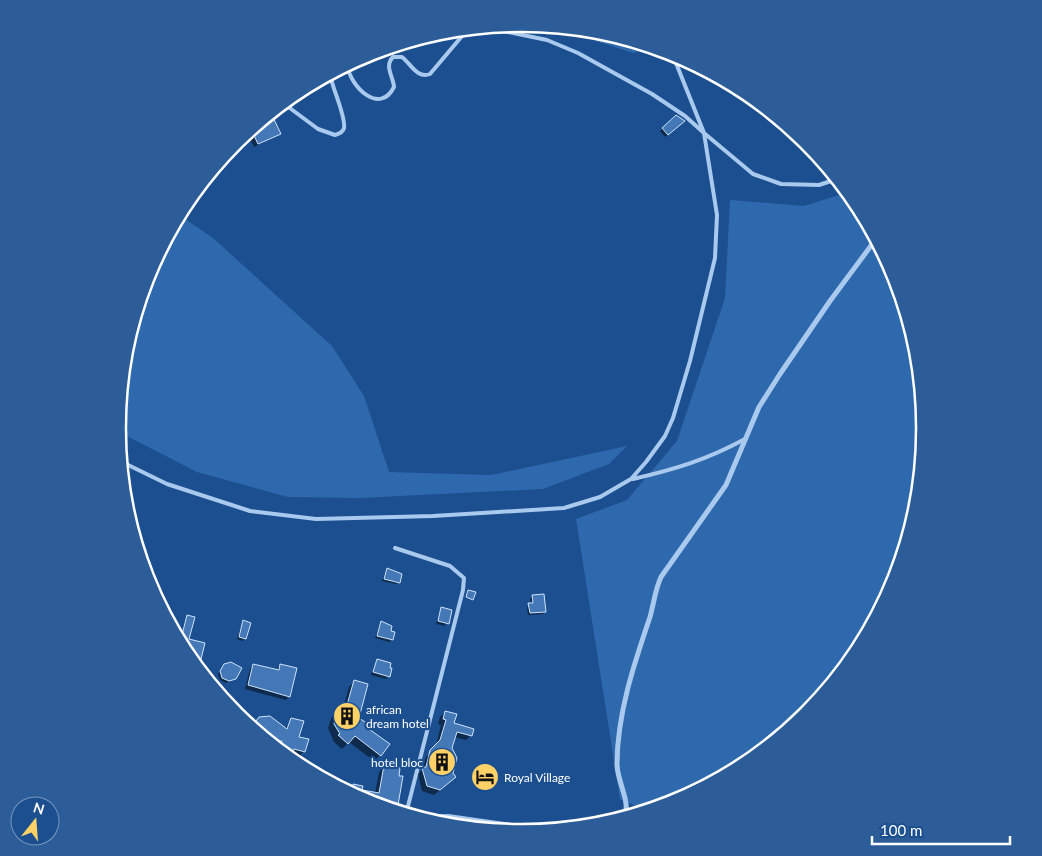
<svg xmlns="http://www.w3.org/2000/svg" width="1042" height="856" viewBox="0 0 1042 856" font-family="Lato,sans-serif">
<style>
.green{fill:#2e69ad}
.shadow{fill:#0007}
.building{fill:#4478b7;stroke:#cfe3fa}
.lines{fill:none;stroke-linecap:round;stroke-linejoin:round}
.service{stroke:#a9c9ee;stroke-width:4}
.minor{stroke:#a9c9ee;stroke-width:5}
.labels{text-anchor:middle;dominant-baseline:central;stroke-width:4.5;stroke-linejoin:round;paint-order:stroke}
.poi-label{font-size:12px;fill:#fff;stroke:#1b4f8f;text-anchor:start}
.rim{fill:none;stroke:#fff;stroke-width:2.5}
</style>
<rect width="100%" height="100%" fill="#1b4f8f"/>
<!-- green -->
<path class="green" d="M553 27 600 32 652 47 633 53Z
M844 188 857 204 895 274 918 349 925 428 917 507 894 583 857 653 807 714 746 762 719 776 638 807 620 799 576 519 627 500 677 441 725 298 730 200 804 206 845 193Z
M179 215 213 238 332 346 364 396 389 472 491 475 627 446 609 464 543 489 360 498 288 497 197 472 117 431 125 349 148 273Z"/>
<!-- shadow -->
<path class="shadow" d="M270 114 279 133 254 147 247 133Z
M677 116 683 121 665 137 660 131Z
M387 569 399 582 396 584 382 581Z
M533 596 545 611 543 614 528 615 527 607 531 604 530 599Z
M442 609 451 611 445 626 436 624Z
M187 616 188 640 200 658 197 660 191 658 193 654 184 651 179 641Z
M243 622 245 638 243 641 237 639Z
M381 622 389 632 392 639 389 642 375 638Z
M377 660 389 676 386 679 371 675Z
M224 665 235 678 226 683 220 680 218 674Z
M254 665 276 671 280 665 289 696 286 700 245 689 250 669Z
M355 681 357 718 380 755 374 761 349 742 342 749 334 742 328 728 332 716 338 711 342 712 349 687Z
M445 712 453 724 471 735 466 740 454 737 451 748 450 782 434 795 422 791 418 774 422 770 426 757 436 746 441 725 438 724 440 717Z
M292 719 304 751 299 756 292 754 290 759 277 748 278 745H274L251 727 255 723 285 729Z
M384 766 396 810 366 801 341 788 344 785 375 794 379 772Z"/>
<!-- building -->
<path class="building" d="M271 113 281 134 258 144 251 129Z
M676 115 685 121 668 135 662 128Z
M387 568 402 574 400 583 384 579Z
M468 590 476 592 473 600 466 597Z
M544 594 546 612 530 613 528 603H533L532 595Z
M441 607 452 610 449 624 438 621Z
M187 615 195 617 189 639 205 643 201 659 193 656 194 651 182 648 180 643Z
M243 620 251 623 246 639 239 637Z
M381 621 392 626 391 631 395 632 393 640 377 636Z
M377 659 391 663 390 668H392L390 677 373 672Z
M231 662 242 668 236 679 229 681 222 678 220 671 224 664Z
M253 664 279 670 280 664 297 668 290 697 248 685Z
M354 680 368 684 359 718 368 724 366 727 390 744 381 756 355 736 348 744 338 735 340 734 334 724 337 709 345 712Z
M445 711 457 714 454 723 474 729 472 736 457 732 452 748 457 758 453 773 456 777 440 790 427 786 422 768 426 767 430 750 440 740 446 720 443 719Z
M270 716 287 729 291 718 304 721 299 737 309 739 305 752 294 749 291 760 280 750 282 741 269 742 253 728V725L259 717Z
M384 765 400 768 399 776H403L397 811 366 801 334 784 335 781 353 786V784L363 786 362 790 379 793Z"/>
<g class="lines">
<!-- service -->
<path class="service" d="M672 53 704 133 753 174 781 184 819 185 837 179
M347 65C351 88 380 115 394 87 393 76 384 66 393 57H402C411 64 417 79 430 74L468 29
M283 103 318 129 335 135C339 134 343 132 344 128 346 116 332 88 330 74
M120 461 167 484 250 511 316 519 433 516 564 508 600 497 631 479 646 462 665 436 673 418 690 361 715 258 717 215 704 133 685 116 652 94 578 53 547 40 483 27
M633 479C676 469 706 460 745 439
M395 548 450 566 464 578 463 590 406 814
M417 817 448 816 547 830"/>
<!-- minor -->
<path class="minor" d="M625 817C630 799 618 784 617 765 617 714 634 664 650 617 654 603 655 590 661 577L726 485 759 407 780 374 830 301 876 239"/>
</g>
<!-- icons -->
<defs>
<g id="building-disc" transform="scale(1.4375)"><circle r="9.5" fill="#ffd166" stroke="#1b4f8f"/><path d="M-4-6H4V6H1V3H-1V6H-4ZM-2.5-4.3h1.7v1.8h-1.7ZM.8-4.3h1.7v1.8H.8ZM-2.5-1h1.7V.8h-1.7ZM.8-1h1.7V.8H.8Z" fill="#111"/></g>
<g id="hotel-disc" transform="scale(1.4375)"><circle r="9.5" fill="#ffd166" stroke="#1b4f8f"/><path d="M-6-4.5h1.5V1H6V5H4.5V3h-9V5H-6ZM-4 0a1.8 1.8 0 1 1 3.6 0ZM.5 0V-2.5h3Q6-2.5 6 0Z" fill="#111"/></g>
</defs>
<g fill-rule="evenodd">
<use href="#building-disc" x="347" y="716"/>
<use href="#building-disc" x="442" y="762"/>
<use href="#hotel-disc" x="485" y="777"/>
</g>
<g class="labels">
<!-- poi labels -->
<g class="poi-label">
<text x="366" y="709">african<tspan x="366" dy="14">dream hotel</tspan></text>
<text x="423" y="762" text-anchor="end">hotel bloc</text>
<text x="504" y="777">Royal Village</text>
</g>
</g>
<!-- crop -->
<path d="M0 0H1042V856H0ZM521 32H521A395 395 0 0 1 916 427V429A395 395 0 0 1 521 824H521A395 395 0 0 1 126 429V427A395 395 0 0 1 521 32Z" fill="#2d5d98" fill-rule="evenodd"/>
<path class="rim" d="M521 32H521A395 395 0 0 1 916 427V429A395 395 0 0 1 521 824H521A395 395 0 0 1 126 429V427A395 395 0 0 1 521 32Z"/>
<!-- north arrow -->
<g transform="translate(35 821) rotate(17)"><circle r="24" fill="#1b4f8f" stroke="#7695bc"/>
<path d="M0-4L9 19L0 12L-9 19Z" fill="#ffd166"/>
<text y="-8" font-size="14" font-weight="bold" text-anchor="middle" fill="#ffffff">N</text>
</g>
<!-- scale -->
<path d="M872 836v8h138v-8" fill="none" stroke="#ffffff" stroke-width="2.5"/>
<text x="880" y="836" font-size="15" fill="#ffffff" stroke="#1b4f8f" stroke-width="4" paint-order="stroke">100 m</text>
</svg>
